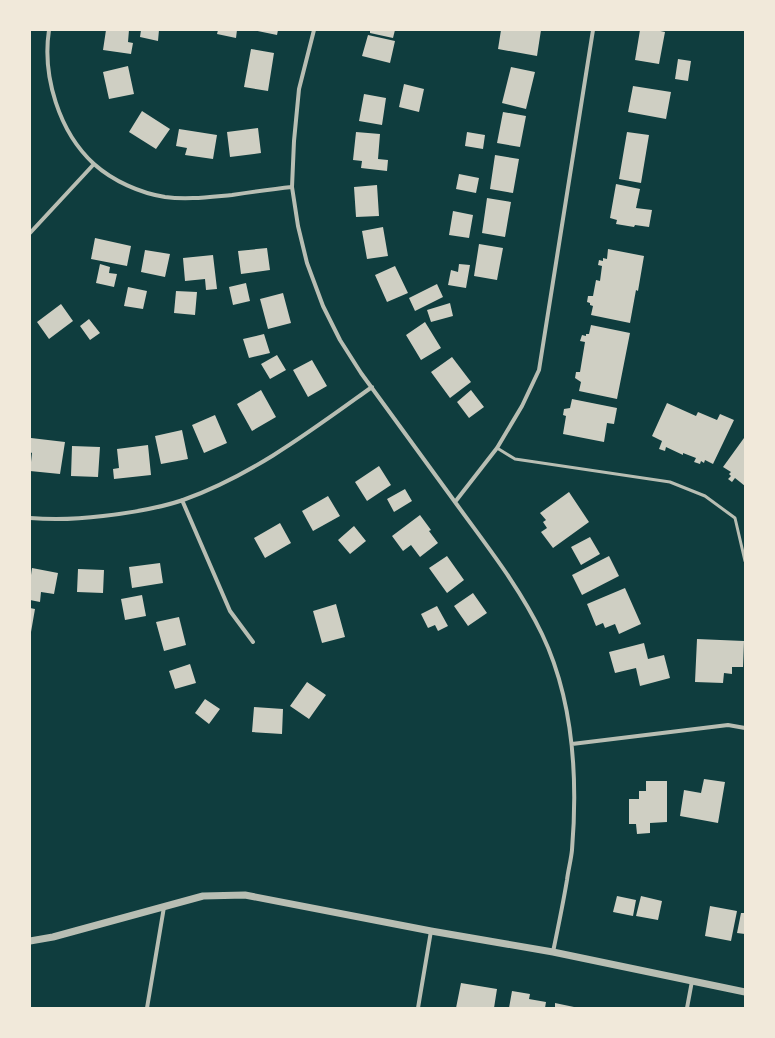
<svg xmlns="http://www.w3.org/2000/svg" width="775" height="1038" viewBox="0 0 775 1038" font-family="Barlow,sans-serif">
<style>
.building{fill:#cfcfc3}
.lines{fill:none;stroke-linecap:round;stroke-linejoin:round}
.service{stroke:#b8beb3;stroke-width:3}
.minor{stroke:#b8beb3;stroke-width:4}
.tertiary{stroke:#b8beb3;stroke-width:7}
</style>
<rect width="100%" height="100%" fill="#0f3d3e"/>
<!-- building -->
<path class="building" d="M106 30H129L128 42 133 43 131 54 103 50Z
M141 30H159L158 41 140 37Z
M218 30H237L236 38 217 34Z
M253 30H278L277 35Z
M370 30H395L393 38 370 33Z
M501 30H541L537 56 498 49Z
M640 30H656L665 32 659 64 635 60Z
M368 35 395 41 390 63 362 56Z
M251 49 274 53 268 91 244 87Z
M678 59 691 61 688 81 675 79Z
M128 66 134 94 109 99 103 72Z
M511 67 535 72 526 109 502 103Z
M404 84 424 89 419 112 399 107Z
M633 86 671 92 666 119 628 112Z
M364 94 386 98 382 125 359 121Z
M142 111 170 129 156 149 129 132Z
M503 112 526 116 520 147 497 143Z
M258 128 261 153 230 157 227 132Z
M179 129 217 135 213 159 185 155 187 148 176 146Z
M356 132 380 134 378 159 388 160 387 171 361 168 362 161 353 160Z
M467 132 485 135 483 149 465 146Z
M627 132 649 135 641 183 619 179Z
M495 155 519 159 513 193 490 189Z
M459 174 479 178 476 193 456 189Z
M616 184 640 189 636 208 652 210 649 227 635 225 634 227 616 224 617 220 610 218Z
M377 185 379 216 356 217 354 187Z
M487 198 511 202 505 237 482 233Z
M453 211 473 215 469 238 449 235Z
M383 227 388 256 367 259 362 231Z
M95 238 131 246 127 266 91 259Z
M479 244 503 248 497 280 474 276Z
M267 248 270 270 241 274 238 251Z
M608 249 644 256 638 291 636 290 630 323 591 315 593 306 590 305V303L587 302 588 296H593L596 280 600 281 602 266 598 265 599 260 603 261V258L607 259Z
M145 250 170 254 165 277 141 272Z
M213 255 217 289 206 290 205 279 185 281 183 258Z
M100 264 110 267 109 273 117 274 114 287 96 283Z
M459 264 470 265 466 288 448 285 451 270 458 272Z
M395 266 408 293 387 302 375 275Z
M246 283 250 301 233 305 229 287Z
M437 284 443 297 415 311 409 298Z
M128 287 147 291 143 309 124 306Z
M176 291 197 292 195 315 174 313Z
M283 293 291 323 268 329 260 299Z
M450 303 453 316 431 322 427 310Z
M61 304 73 321 49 339 37 322Z
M89 319 100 333 90 340 80 326Z
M425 322 441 348 421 360 406 335Z
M591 325 630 333 617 399 579 391 581 382 575 378 576 372H580L585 342 580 341 582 335 586 336V334H589Z
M264 334 270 353 249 358 243 339Z
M277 355 286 370 270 379 261 364Z
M452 357 471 382 450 398 431 372Z
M312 360 327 386 308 397 293 370Z
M261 390 276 417 252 431 237 404Z
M471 390 484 407 469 418 457 402Z
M572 399 617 408 614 424 607 423 604 442 563 434 566 416 563 415 564 409 570 408Z
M667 403 696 416 698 412 717 420 720 414 734 420 713 464 705 460 704 463 701 461 700 464 694 462 696 458 683 453V455L666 447 665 451 659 449 662 441 652 436Z
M215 415 227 443 204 453 192 425Z
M182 430 188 459 161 464 155 436Z
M31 438 65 442 60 474 30 471 32 453 30 452Z
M744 438 745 439V486L735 478 732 482 728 479 731 476 729 474 731 472 723 467Z
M148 445 151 475 114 479 113 469 119 468 117 449Z
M72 446 100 447 98 477 71 476Z
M379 466 391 485 367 501 355 482Z
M405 489 412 501 394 512 387 499Z
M569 492 589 522 553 548 541 532 547 528 543 522 546 520 540 513Z
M328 496 340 516 313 531 302 511Z
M420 515 431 530 429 531 438 543 420 557 411 545 403 551 392 536Z
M280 523 291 543 265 558 254 538Z
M354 526 366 541 350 554 338 540Z
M590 537 600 554 581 565 571 547Z
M447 556 464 580 447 593 429 568Z
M609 556 619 576 582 595 572 575Z
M160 563 163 583 132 588 129 567Z
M32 568 58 573 54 594 41 592 40 602 30 600V582Z
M78 569 104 570 103 593 77 592Z
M625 588 641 624 619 634 615 624 605 628 603 623 596 626 587 604Z
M473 593 487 613 468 626 454 606Z
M142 595 146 616 125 620 121 599Z
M336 604 345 637 322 643 313 611Z
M437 606 448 626 438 631 435 625 428 628 421 614Z
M30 608 35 609 31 632H30Z
M179 617 186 645 164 651 156 622Z
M697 639 744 641 743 667H732V674L724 673 723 683 695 682Z
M644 643 648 659 664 655 670 678 640 686 636 668 615 673 609 652Z
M190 664 196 683 175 689 169 671Z
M307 682 326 695 309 719 290 706Z
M205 699 220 709 209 724 195 713Z
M254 707 283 709 282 734 252 732Z
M704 779 725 782 718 823 680 816 684 790 701 793Z
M646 781H667V822L650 823V833L637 834 636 824H629V799H639V791H646Z
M617 896 636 900 633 916 613 912Z
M641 896 662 901 658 920 636 916Z
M710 906 737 911 731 941 705 936Z
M741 913H745V934L737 933Z
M461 983 497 989 494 1008H456Z
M512 991 530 994 529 999 546 1002 545 1008H509Z
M555 1003 574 1007V1008H555Z"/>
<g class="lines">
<!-- service -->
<path class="service" d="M497 448 515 459 670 482 705 496 735 518 745 561"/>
<!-- minor -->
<path class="minor" d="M49 30C42 76 59 132 94 164 113 181 140 193 165 197 187 200 209 197 232 195 252 192 272 189 292 187
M314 30 299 89 294 141 292 187 298 226 307 263 323 306 340 340 361 373 455 502
M30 233 94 164
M182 500 230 611 253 642
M30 518C54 520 79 519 103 516 129 513 157 509 183 500 253 475 312 430 372 387
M572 744 728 725 745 728
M553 952C558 928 563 904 567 880 568 871 571 860 572 850 578 777 574 701 542 634 519 586 486 545 455 502L497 448 522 406 539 370 593 30
M147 1008 164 907
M418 1008 431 931
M687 1008 692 981"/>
<!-- tertiary -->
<path class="tertiary" d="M30 941 53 937 203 896 245 895 431 931 553 952 745 992"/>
</g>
<!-- border -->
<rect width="775" height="1038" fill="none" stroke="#f1e9da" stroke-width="62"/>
</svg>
